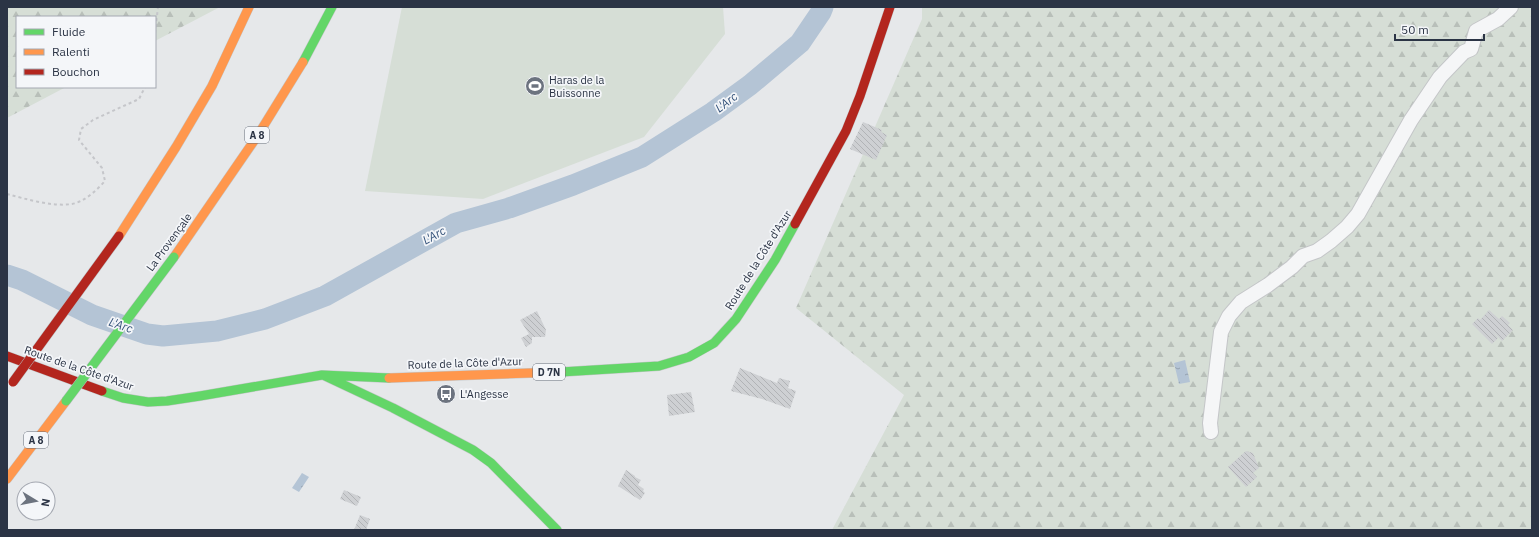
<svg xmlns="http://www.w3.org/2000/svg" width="1539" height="537" viewBox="0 0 1539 537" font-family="'IBM Plex Sans',sans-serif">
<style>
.green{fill:#d6ded6}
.forest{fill:url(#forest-firs)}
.water{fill:url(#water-ripples)}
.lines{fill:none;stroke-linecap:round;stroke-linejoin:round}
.river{stroke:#b4c4d5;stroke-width:21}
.building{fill:url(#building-back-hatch)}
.street-casing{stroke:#c4c6c8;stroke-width:16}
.fast-casing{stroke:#c4c6c8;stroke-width:10}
.slow-casing{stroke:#c4c6c8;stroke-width:10}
.jam-casing{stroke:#c4c6c8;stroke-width:10}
.path{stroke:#c5c6ca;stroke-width:2;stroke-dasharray:3 3;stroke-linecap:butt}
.street{stroke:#f5f6f7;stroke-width:14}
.fast{stroke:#63d668;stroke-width:9}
.slow{stroke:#ff974d;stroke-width:9}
.jam{stroke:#b3261e;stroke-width:9}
.fast-bridge-casing{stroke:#b8bbbf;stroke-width:10;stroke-linecap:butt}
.jam-bridge-casing{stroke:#b8bbbf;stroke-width:10;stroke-linecap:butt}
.fast-bridge{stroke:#63d668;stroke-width:9}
.jam-bridge{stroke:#b3261e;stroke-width:9}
.labels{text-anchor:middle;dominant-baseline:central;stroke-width:3.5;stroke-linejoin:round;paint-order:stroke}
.shield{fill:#f4f6f9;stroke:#676e7b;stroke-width:1}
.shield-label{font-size:10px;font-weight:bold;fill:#2b3445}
.poi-label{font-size:11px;fill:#2b3445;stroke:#f4f6f9;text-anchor:start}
.street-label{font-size:11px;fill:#2b3445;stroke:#f4f6f9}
.water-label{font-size:12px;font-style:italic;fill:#34527a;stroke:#f4f6f9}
</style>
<defs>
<pattern id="forest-firs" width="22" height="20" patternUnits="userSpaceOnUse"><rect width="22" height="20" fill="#d6ded6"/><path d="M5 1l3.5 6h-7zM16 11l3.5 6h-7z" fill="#b8bfb9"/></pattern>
<pattern id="water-ripples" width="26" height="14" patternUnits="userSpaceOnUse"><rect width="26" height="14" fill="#b4c4d5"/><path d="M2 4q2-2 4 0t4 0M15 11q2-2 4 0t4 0" fill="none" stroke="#93a0af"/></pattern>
<pattern id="building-back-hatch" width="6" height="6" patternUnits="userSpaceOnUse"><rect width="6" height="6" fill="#ced0d3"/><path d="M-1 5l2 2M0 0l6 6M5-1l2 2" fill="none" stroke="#b1b3b6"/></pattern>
</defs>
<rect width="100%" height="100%" fill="#e6e8ea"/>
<!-- green -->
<path class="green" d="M402 7H723L725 34 644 137 483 199 365 191Z"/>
<!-- forest -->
<path class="forest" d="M7 7H220L155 41V17H17V87H66L7 118Z
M922 7H1532V530H832L904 395 796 308 922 19Z"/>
<!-- water -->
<path class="water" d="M1185 360 1190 382 1179 384 1174 363Z
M302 473 309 477 299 492 292 488Z"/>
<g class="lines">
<!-- river -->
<path class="river" d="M7 275 22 280 92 315 147 334 163 336 217 331 265 319 325 296 456 223 509 208 573 185 642 157 713 112 750 85 800 43 821 12 823 7"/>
</g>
<!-- building -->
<path class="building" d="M863 122 882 130 881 132 887 135 876 160 850 149Z
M1489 310 1499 319 1502 316 1510 323 1508 325 1513 330 1502 341 1492 330 1498 338 1492 344 1472 324 1478 318 1480 320Z
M537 311 546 330 545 337H532V343L526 347 521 338 529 334 520 320Z
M740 368 777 383 779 378 790 381 788 388 796 391 790 409 762 399 731 391Z
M691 392 695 412 669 416 667 395Z
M1246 451 1253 453 1259 468 1253 473 1257 477 1246 487 1228 467Z
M626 470 635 476V477L641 480 638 485 644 489 643 491 645 493 640 500 618 486Z
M344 490 361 497 357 506 340 499Z
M360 515 370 519 366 530H354Z"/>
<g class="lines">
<!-- street casing -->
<g class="street-casing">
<path id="street" d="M1211 432 1210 423 1221 332 1229 316 1241 302 1268 285 1292 267 1303 256 1317 251 1331 241 1347 227 1358 214 1411 120 1440 77 1464 52 1471 49 1476 31 1498 19 1511 7"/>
</g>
<!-- fast casing -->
<g class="fast-casing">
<path id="fast" d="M303 62 332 7
M561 372 659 366 689 357 714 343 736 319 775 260 795 224
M325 376 393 408 473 450 491 463 557 530
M102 391 123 398 148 402 167 401 200 396 322 375 389 378"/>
</g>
<!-- slow casing -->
<g class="slow-casing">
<path id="slow" d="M119 236 176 147 212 86 249 7
M174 257 258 135 303 62
M389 378 561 372
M7 479 66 401"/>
</g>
<!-- jam casing -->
<g class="jam-casing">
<path id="jam" d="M795 224 846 131 860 96 890 7
M7 356 102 391"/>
</g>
<!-- path -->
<path class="path" d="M155 33 158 7
M7 194C26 199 52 207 72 204 84 202 97 190 105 181L102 168 79 140 81 129 93 120 139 99 145 87"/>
<!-- street -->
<use href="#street" class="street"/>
<!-- fast -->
<use href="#fast" class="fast"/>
<!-- slow -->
<use href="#slow" class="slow"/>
<!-- jam -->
<use href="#jam" class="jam"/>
<!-- fast-bridge casing -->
<g class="fast-bridge-casing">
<path id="fast-bridge" d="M66 401 174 257"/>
</g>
<!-- jam-bridge casing -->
<g class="jam-bridge-casing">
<path id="jam-bridge" d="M13 382 119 236"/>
</g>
<!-- fast-bridge -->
<use href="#fast-bridge" class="fast-bridge"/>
<!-- jam-bridge -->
<use href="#jam-bridge" class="jam-bridge"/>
</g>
<!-- icons -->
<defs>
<g id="stadium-disc" transform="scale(1)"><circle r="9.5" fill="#6c737f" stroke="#f4f6f9"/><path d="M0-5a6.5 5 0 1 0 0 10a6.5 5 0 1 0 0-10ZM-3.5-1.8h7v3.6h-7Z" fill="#fff"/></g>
<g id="bus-disc" transform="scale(1)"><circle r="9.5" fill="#6c737f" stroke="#f4f6f9"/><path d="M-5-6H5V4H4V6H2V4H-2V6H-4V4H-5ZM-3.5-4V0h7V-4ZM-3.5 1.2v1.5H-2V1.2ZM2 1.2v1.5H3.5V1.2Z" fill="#fff"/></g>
</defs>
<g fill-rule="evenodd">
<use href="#stadium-disc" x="535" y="86"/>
<use href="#bus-disc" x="446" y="394"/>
</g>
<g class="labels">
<!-- shield labels -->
<g class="shield">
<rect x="245" y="127" width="24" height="16" rx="3"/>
<rect x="533" y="364" width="32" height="16" rx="3"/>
<rect x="24" y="432" width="24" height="16" rx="3"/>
</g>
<g class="shield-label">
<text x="257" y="135">A 8</text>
<text x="549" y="372">D 7N</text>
<text x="36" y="440">A 8</text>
</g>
<!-- poi labels -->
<g class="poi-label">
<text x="549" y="80">Haras de la<tspan x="549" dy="13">Buissonne</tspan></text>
<text x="460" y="394">L'Angesse</text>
</g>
<!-- street labels -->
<g class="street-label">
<text transform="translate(169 242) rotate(-54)">La Provençale</text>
<text transform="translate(758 260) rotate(-58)">Route de la Côte d'Azur</text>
<text transform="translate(465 363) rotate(-2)">Route de la Côte d'Azur</text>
<text transform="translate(79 368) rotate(19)">Route de la Côte d'Azur</text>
</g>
<!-- water labels -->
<g class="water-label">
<text transform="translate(726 102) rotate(-38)">L'Arc</text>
<text transform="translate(434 235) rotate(-29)">L'Arc</text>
<text transform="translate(121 325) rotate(19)">L'Arc</text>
</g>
</g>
<!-- border -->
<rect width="1539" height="537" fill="none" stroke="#2b3445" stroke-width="16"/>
<!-- legend -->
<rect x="16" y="16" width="140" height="72" fill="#f4f6f9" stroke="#a4a8b1"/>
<rect x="24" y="29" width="20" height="6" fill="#63d668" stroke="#a4a8b1"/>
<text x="52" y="36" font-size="12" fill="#2b3445">Fluide</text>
<rect x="24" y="49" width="20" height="6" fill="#ff974d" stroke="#a4a8b1"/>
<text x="52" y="56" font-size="12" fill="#2b3445">Ralenti</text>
<rect x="24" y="69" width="20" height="6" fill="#b3261e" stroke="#a4a8b1"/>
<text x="52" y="76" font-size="12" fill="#2b3445">Bouchon</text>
<!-- north arrow -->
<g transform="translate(36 501) rotate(100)"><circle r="19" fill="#f4f6f9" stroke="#a4a8b1"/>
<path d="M0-3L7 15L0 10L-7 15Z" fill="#6c737f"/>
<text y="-6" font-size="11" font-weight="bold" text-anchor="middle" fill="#2b3445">N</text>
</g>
<!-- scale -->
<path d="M1395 34v6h89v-6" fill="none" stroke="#2b3445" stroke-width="2"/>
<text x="1401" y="34" font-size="12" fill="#2b3445" stroke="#f4f6f9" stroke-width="3" paint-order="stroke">50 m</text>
</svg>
